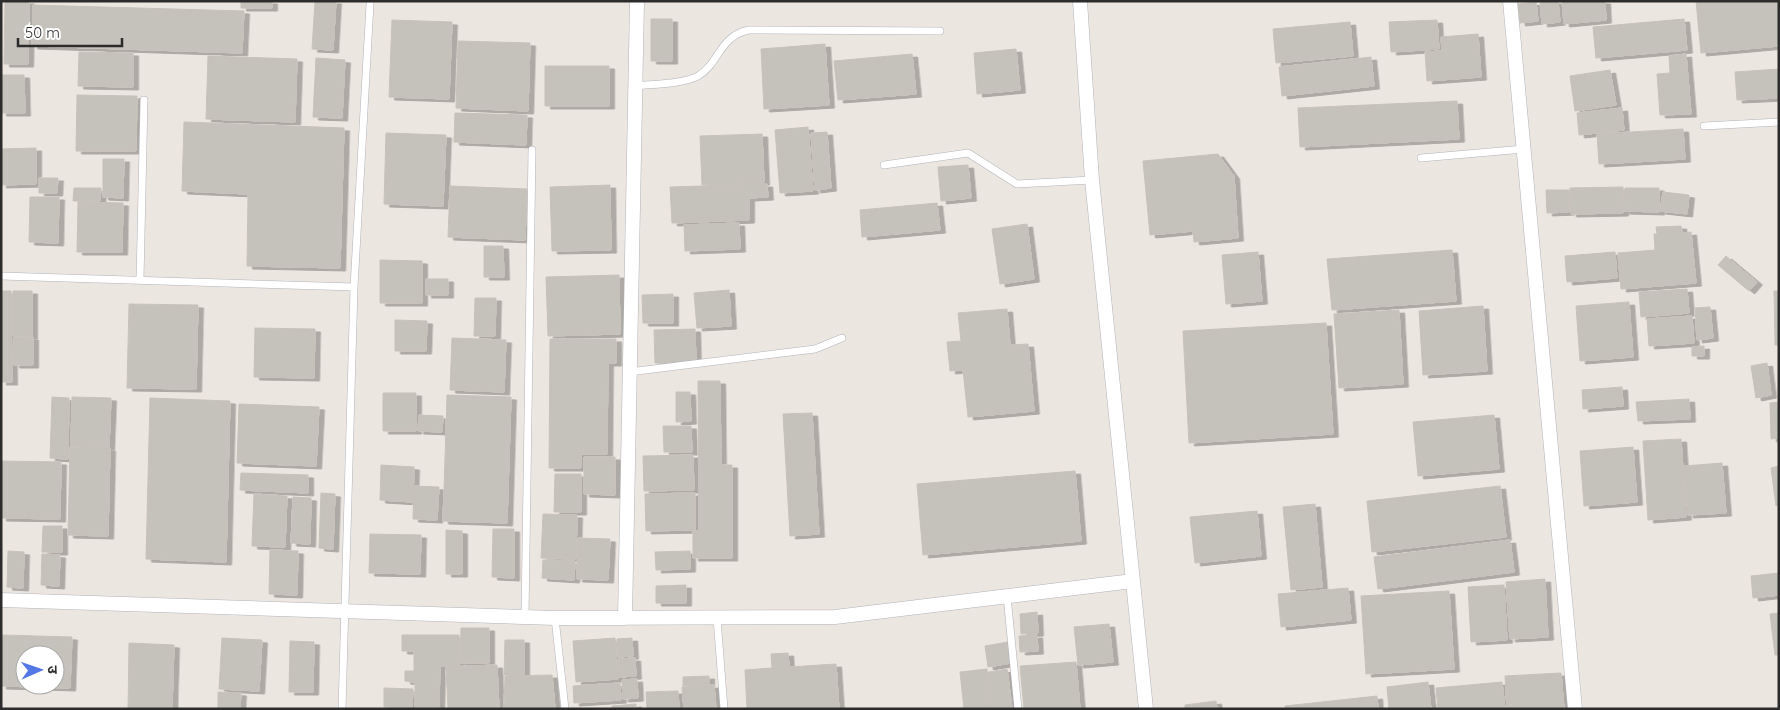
<svg xmlns="http://www.w3.org/2000/svg" width="1780" height="710" viewBox="0 0 1780 710" font-family="Quicksand,'Noto Sans Devanagari',sans-serif">
<style>
.building{fill:#c5c1bb;stroke:#c7c2ba;fill-rule:evenodd;filter:url(#shadow)}
.lines{fill:none;stroke-linecap:round;stroke-linejoin:round}
.service-casing{stroke:#b0b3bb;stroke-width:8}
.minor-casing{stroke:#b0b3bb;stroke-width:15}
.service{stroke:#fff;stroke-width:7}
.minor{stroke:#fff;stroke-width:14}
</style>
<defs>
<filter id="shadow"><feDropShadow dx="5.5" dy="3" stdDeviation="0" flood-color="#0004"/></filter>
</defs>
<rect width="100%" height="100%" fill="#ece6e0"/>
<!-- building -->
<path class="building" d="M5 1H29L28 64H4Z
M241 1H272V8H241Z
M315 1H336L333 50 312 49Z
M1540 1H1558L1560 22 1542 24Z
M1562 1H1605L1606 20 1564 24Z
M1696 1H1779V46L1701 53Z
M1536 2 1538 21 1520 23 1518 4Z
M33 5 244 11 242 53 32 46Z
M651 19H672V61H651Z
M1684 19 1687 50 1596 58 1593 27Z
M392 20 452 22 449 99 389 97Z
M1437 20 1439 49 1391 52 1389 22Z
M1350 22 1353 56 1276 63 1273 29Z
M1478 34 1481 77 1427 81 1425 52 1442 51 1441 37Z
M458 41 530 43 528 111 456 108Z
M825 44 829 105 764 109 761 49Z
M1016 49 1020 90 977 94 974 53Z
M79 52 133 53V87L78 86Z
M912 54 916 94 838 100 834 61Z
M1686 54 1691 114 1660 115 1657 74 1670 73 1669 56Z
M208 56 297 59 295 122 206 119Z
M1371 57 1374 86 1282 96 1279 67Z
M316 58 345 60 342 118 313 117Z
M545 66H609V106H545Z
M1779 69V98L1737 100 1735 72Z
M1610 70 1616 105 1575 111 1570 76Z
M1 75H24L25 113H1Z
M77 95 137 96 136 151H76Z
M1457 101 1459 139 1300 147 1298 108Z
M1622 108 1624 130 1579 135 1577 113Z
M455 113 527 115 526 145 454 142Z
M184 122 344 128 340 268 247 266 248 194 182 191Z
M808 127 813 191 780 193 775 130Z
M1683 129 1685 159 1599 164 1597 134Z
M827 132 831 188 815 190 811 133Z
M386 133 446 135 443 206 384 204Z
M762 134 764 182 702 185 700 136Z
M36 148V184L1 185V149Z
M1218 154 1234 176 1238 238 1194 242 1193 231 1150 235 1143 161Z
M103 159H124L123 198 103 197Z
M968 165 971 198 941 201 938 167Z
M39 178H58L57 193H39Z
M767 184 768 197 749 198V220L672 223 670 187Z
M610 185 611 250 552 251 550 187Z
M450 186 527 189 525 240 448 237Z
M1623 187V213L1571 214 1570 188Z
M74 188H101L100 201H73Z
M1625 188H1659V212L1624 211Z
M1546 190H1569V212L1547 213Z
M1663 192 1689 195 1687 214 1660 211Z
M30 197H59L58 243 29 242Z
M78 202 123 203 122 252H77Z
M937 203 940 230 862 237 860 210Z
M739 223 740 249 685 251 684 225Z
M1027 224 1034 279 1000 284 992 229Z
M1681 226 1682 233 1691 232 1696 283 1621 289 1618 253 1655 250 1654 234H1657L1656 227Z
M484 246H503L504 277H484Z
M1452 250 1456 301 1332 310 1327 259Z
M1258 252 1262 301 1226 304 1222 255Z
M1615 252 1617 278 1567 282 1565 256Z
M1726 256 1757 282 1749 291 1718 265Z
M380 260 422 261V303H380Z
M619 275 620 334 548 336 546 277Z
M426 279H448V295H426Z
M1687 289 1689 313 1641 317 1639 292Z
M729 290 731 326 697 328 694 293Z
M1 291H11L12 382H1Z
M13 291H32V336H13Z
M1774 291H1779V345H1775Z
M673 294V323H643L642 295Z
M475 298H496L495 336H474Z
M1629 302 1633 357 1580 361 1576 306Z
M129 304 198 305 196 389 127 388Z
M1483 306 1487 371 1423 375 1419 311Z
M1710 307 1713 338 1697 340 1695 308Z
M1007 309 1010 345 1028 344 1034 411 968 417 963 370 950 371 947 342 961 341 958 313Z
M1399 310 1403 384 1339 388 1334 314Z
M1692 316 1694 343 1649 346 1647 319Z
M395 320 427 321 426 351H395Z
M1326 323 1333 434 1189 443 1183 331Z
M255 328 315 329 314 378 254 377Z
M695 329 696 363H655L654 330Z
M14 337H33V365H14Z
M452 338 506 340 504 392 450 390Z
M550 339H616V363H608L607 454H581V468H549Z
M1704 346V356H1692V347Z
M1767 363 1771 395 1756 398 1751 366Z
M698 381H720L721 465H732V558H693V531H699Z
M1622 387 1623 406 1583 409 1582 390Z
M676 392H690L691 421 676 422Z
M383 393H416V431H383Z
M447 395 511 397 507 523 443 521Z
M52 397 69 398 68 459 50 458Z
M72 397 111 398 109 447 71 446Z
M150 398 230 401 226 562 146 559Z
M1689 399 1690 419 1638 421 1636 402Z
M1779 402V438L1771 439 1770 403Z
M239 404 319 407 316 466 237 463Z
M812 413 819 534 790 536 783 414Z
M419 415 443 416 442 432 418 431Z
M1494 415 1499 469 1418 476 1413 422Z
M663 426H691L692 452H664Z
M1681 439 1686 517 1648 520 1643 441Z
M70 447 110 448 108 536 68 535Z
M1633 447 1637 502 1584 506 1580 451Z
M693 455 694 490 644 491 643 456Z
M584 457H615V495L584 494Z
M1 461 61 462 60 519 1 518Z
M1722 463 1726 513 1688 515 1684 466Z
M381 465 414 467 413 502 380 500Z
M1779 466V505L1776 506 1771 468Z
M1075 471 1081 541 923 555 917 484Z
M241 473 308 475V493L240 490Z
M555 474H581V512H554Z
M414 486 439 487 437 520 413 519Z
M1500 486 1506 537 1372 552 1367 501Z
M321 493 335 494 333 549 319 548Z
M695 493V530L646 531 645 494Z
M254 494 287 496 285 547 252 546Z
M293 497 311 498 310 544 291 543Z
M1315 504 1322 587 1291 590 1283 507Z
M1257 511 1261 556 1195 563 1190 517Z
M543 514 577 515 576 559 541 558Z
M43 526H62V552H42Z
M493 529H514V578L492 577Z
M446 530 462 531V574H446Z
M370 534 421 535 420 574 369 573Z
M578 538 610 539 608 580 577 579Z
M1510 540 1514 572 1378 589 1374 557Z
M270 550 298 551 297 595 269 594Z
M8 551 24 552 23 588 7 587Z
M690 551V569L656 570 655 552Z
M42 554 60 555 59 586 41 585Z
M543 560 575 561 574 580 542 578Z
M1779 573V595L1753 598 1751 576Z
M1545 579 1548 637 1510 639 1506 582Z
M686 585V603H656V586Z
M1504 585 1507 640 1471 642 1468 587Z
M1348 588 1351 620 1281 627 1278 594Z
M1449 591 1454 669 1366 674 1361 596Z
M1037 612 1038 633 1021 634 1020 614Z
M1779 613V655H1775L1770 614Z
M1109 624 1113 662 1078 665 1074 627Z
M461 628H489V663H460Z
M1 635 72 637 70 688 1 686ZM25 655H55V685H25Z
M402 635H459V666H440L439 707H415V682L405 681V671H414V651H402Z
M1037 635 1038 651 1020 652 1019 636Z
M222 638 262 640 259 691 219 689Z
M615 638 618 679 576 682 573 641Z
M632 638 633 656 618 657 617 639Z
M505 640H524V675H504Z
M290 641 314 642 313 692H289Z
M1008 642 1011 663 988 667 985 646Z
M129 643 174 645 172 709H128Z
M788 653 789 667 836 664 839 709H747L745 670 772 668 771 654Z
M635 658 636 676 619 677 618 659Z
M1076 662 1080 709H1024L1020 666Z
M497 665 499 709H448L446 667Z
M987 669 991 709H964L960 672Z
M1007 669 1012 709H993L989 672Z
M1561 673 1564 709H1507L1505 676Z
M552 675 555 709H504L505 676Z
M709 676V684L683 686V677Z
M637 679 638 698 623 699 622 680Z
M1428 682 1431 709H1389L1387 687Z
M1502 682 1505 709H1438L1436 688Z
M620 683 621 700 574 703 573 686Z
M714 685 716 709H684L682 687Z
M384 688 413 689 412 707H384Z
M678 691 679 709H647L646 692Z
M218 692 241 693 240 709H218Z
M1377 696 1378 709H1285V706Z
M1216 701 1217 709H1185V705Z
M636 704V709H612V706Z"/>
<g class="lines">
<!-- service casing -->
<g class="service-casing">
<path id="service" d="M635 86C653 84 683 84 698 76 720 63 719 36 749 30L940 31
M1704 126 1779 122
M1421 158 1524 149
M884 165 968 153 1017 184 1092 180
M1 276 354 287
M140 280 144 100
M629 372 815 349 842 338
M1007 596 1018 709
M525 616 532 150
M555 618 565 709
M717 618 724 709
M342 709 354 287 370 4"/>
</g>
<!-- minor casing -->
<g class="minor-casing">
<path id="minor" d="M1080 1 1092 180 1146 709
M1510 1 1575 709
M1 600 555 618 835 617 1133 581
M625 618 637 1"/>
</g>
<!-- service -->
<use href="#service" class="service"/>
<!-- minor -->
<use href="#minor" class="minor"/>
</g>
<!-- border -->
<rect width="1780" height="710" fill="none" stroke="#2c2c2c" stroke-width="5"/>
<!-- north arrow -->
<g transform="translate(40 670) rotate(88)"><circle r="24" fill="#ffffff" stroke="#ababab"/>
<path d="M0-4L9 19L0 12L-9 19Z" fill="#5378e6"/>
<text y="-8" font-size="14" font-weight="bold" text-anchor="middle" fill="#2c2c2c">उ</text>
</g>
<!-- scale -->
<path d="M18 38v8h104v-8" fill="none" stroke="#2c2c2c" stroke-width="2.5"/>
<text x="25" y="38" font-size="15" fill="#2c2c2c" stroke="#ffffff" stroke-width="4" paint-order="stroke">50 m</text>
</svg>
